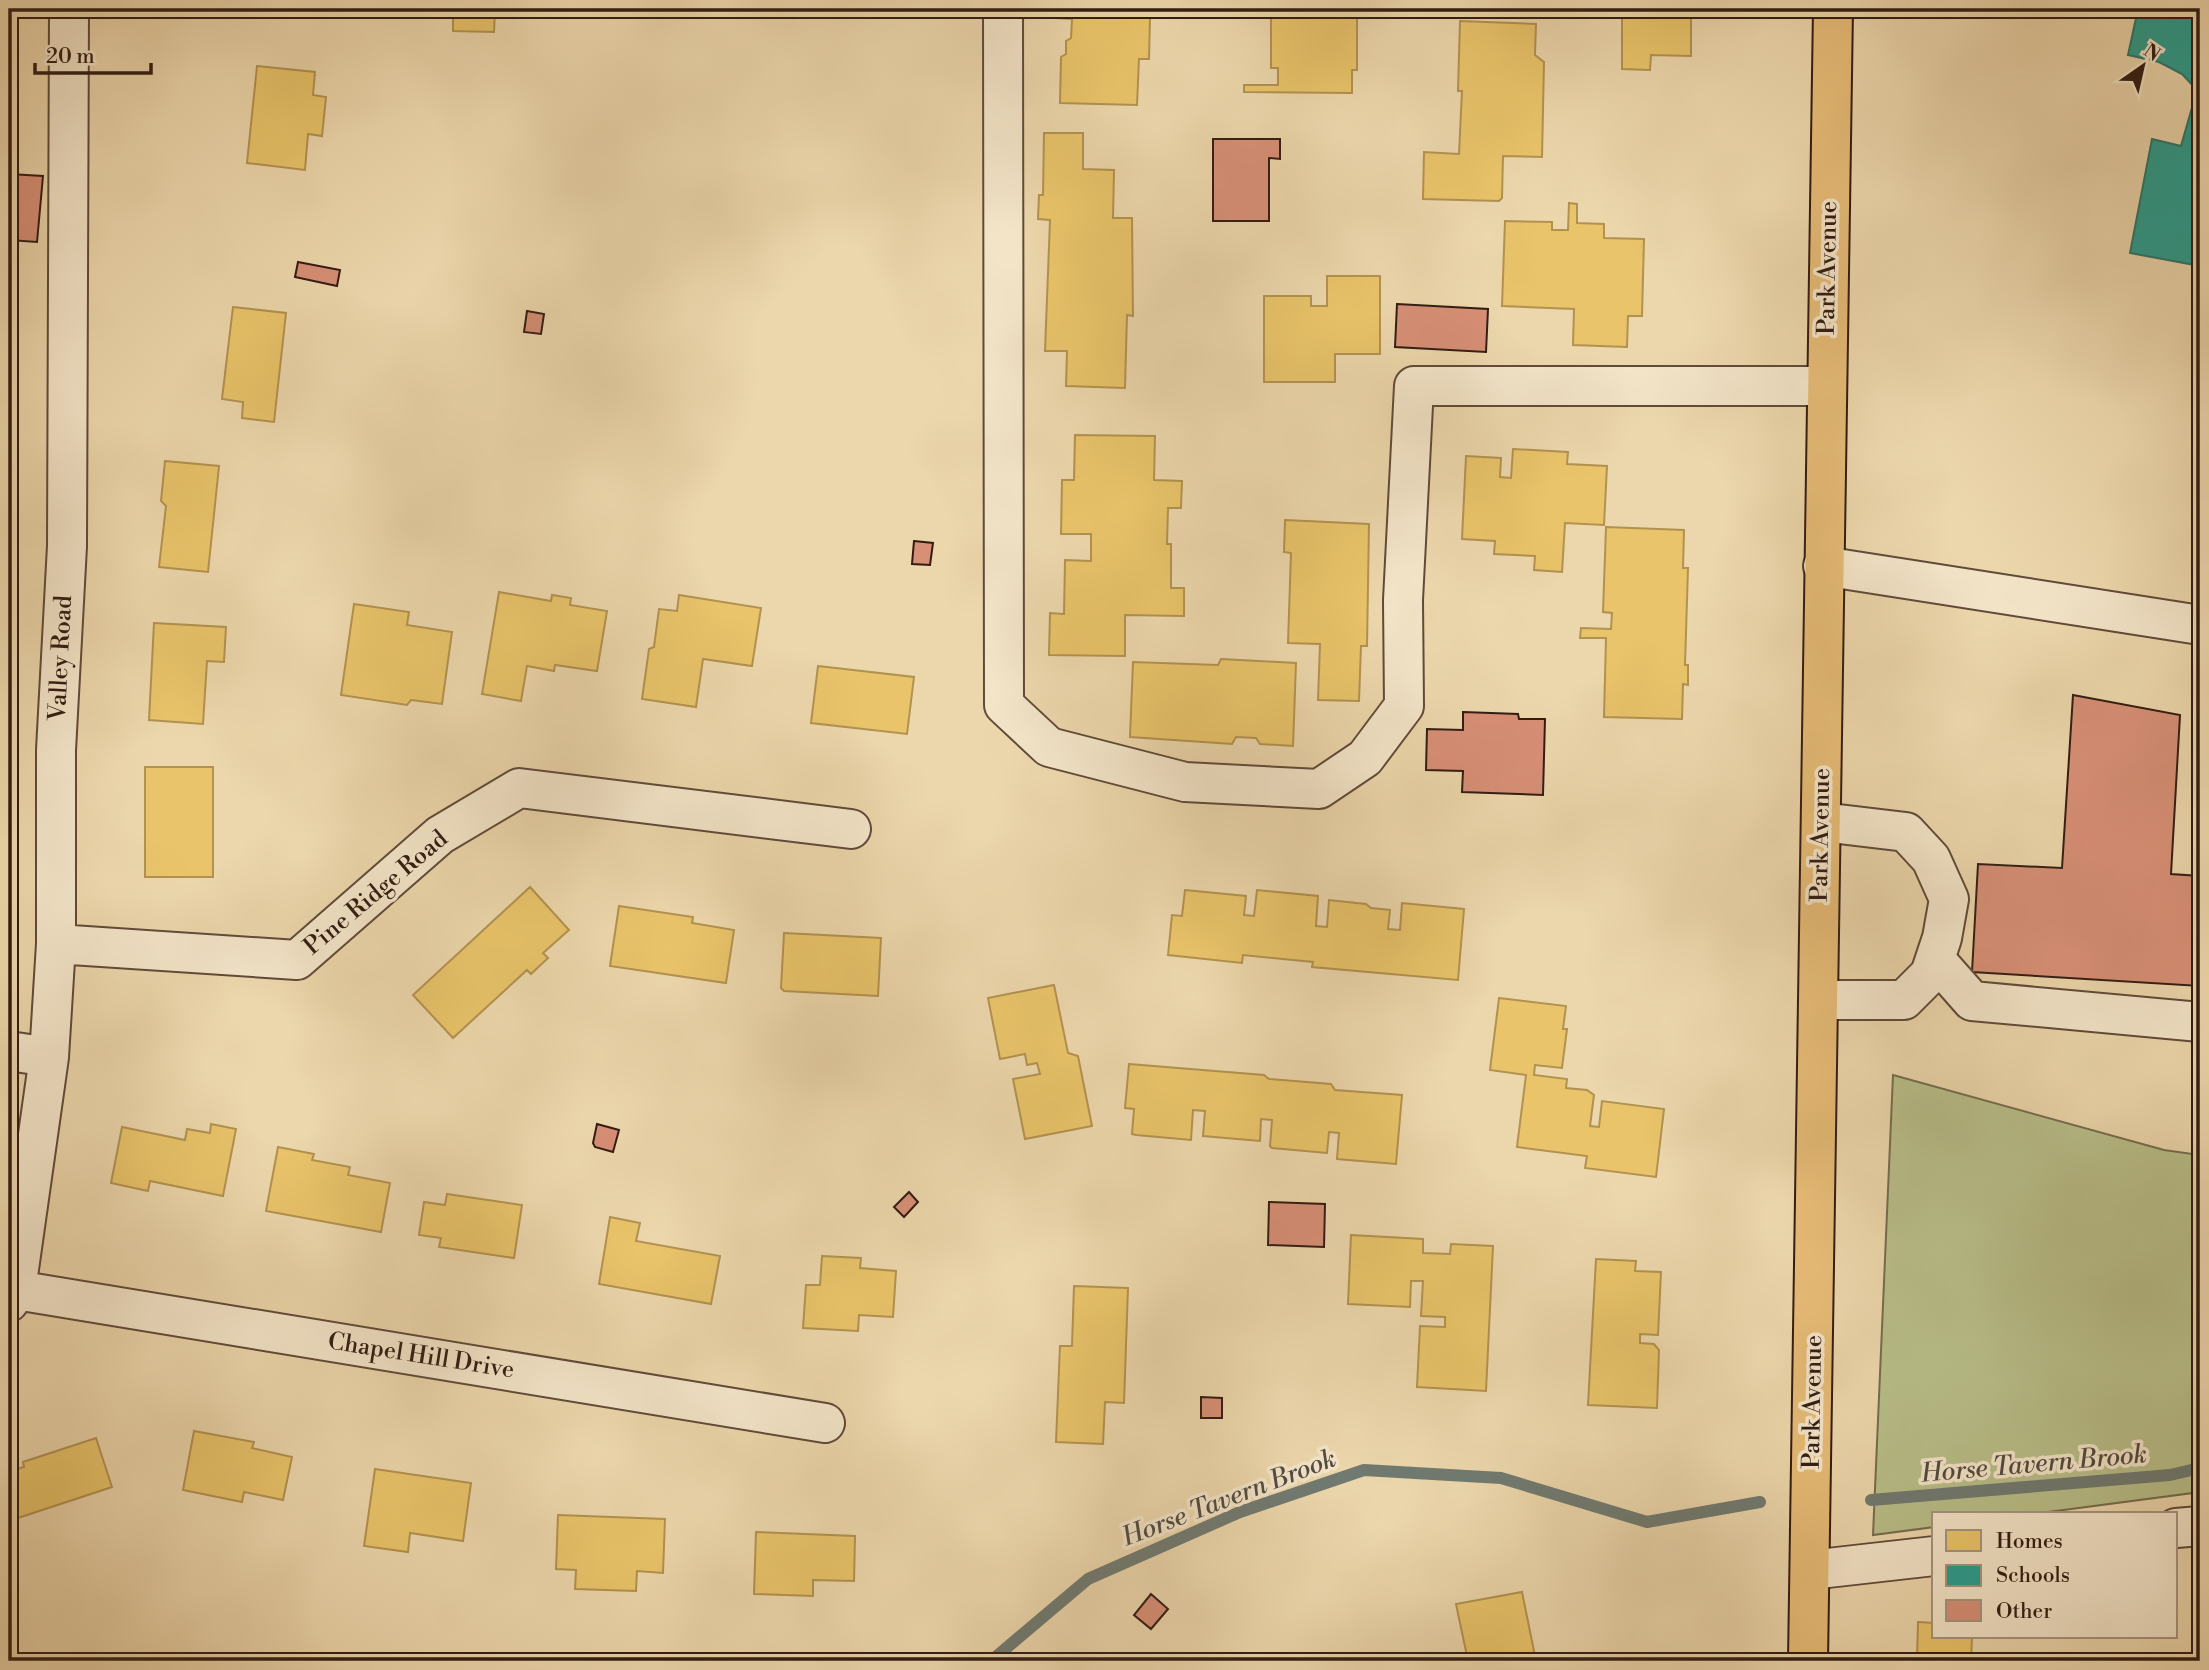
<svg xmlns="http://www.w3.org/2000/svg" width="2209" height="1670" viewBox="0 0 2209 1670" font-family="'Libre Bodoni',serif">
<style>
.green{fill:#b8be89;stroke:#756d4e;stroke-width:2}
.homes{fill:#e9c46a;stroke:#b29250;stroke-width:2}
.schools{fill:#2a9d8f;stroke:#2c766a;stroke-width:2}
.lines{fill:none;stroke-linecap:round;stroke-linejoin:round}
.stream{stroke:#707a71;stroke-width:12}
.building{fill:#d78f76;stroke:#321c13;stroke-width:2}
.minor-casing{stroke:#604a39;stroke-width:42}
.major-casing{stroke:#321c13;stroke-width:42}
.minor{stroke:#f3e4c8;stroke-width:38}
.major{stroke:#e6bb76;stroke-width:38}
.labels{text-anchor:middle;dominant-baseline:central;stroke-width:7;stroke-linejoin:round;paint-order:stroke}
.street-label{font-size:24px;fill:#321c13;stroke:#f3e4c8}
.water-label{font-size:26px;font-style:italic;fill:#514b42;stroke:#f3e4c8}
</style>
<rect width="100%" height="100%" fill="#ecd6ab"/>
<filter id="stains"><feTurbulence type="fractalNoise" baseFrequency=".00286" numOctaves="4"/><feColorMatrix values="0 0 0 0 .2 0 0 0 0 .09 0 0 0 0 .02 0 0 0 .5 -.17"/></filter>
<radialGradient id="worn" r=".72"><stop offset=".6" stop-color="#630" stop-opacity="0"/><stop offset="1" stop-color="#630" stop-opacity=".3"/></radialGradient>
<!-- green -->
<path class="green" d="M1893 1075 2164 1150 2200 1155V1492L2033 1514H1934V1527L1873 1535Z"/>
<!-- homes -->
<path class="homes" d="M453 9H495L494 32 453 31Z
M1055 9H1132L1131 16 1150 17 1149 59H1139L1137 105 1060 103 1061 57 1066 54V41L1071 38 1072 19 1055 18Z
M1271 9H1357V70H1352V93L1244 92V85H1278V68H1271Z
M1622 9H1691V56L1651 55 1650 70 1622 69Z
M1460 21 1536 24 1535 55 1544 62 1542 157 1503 156 1502 198 1499 201 1423 199 1424 152 1459 154 1462 91H1458Z
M257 66 315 72 313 95 326 97 322 136 308 134 305 170 247 163Z
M1044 133H1083V169L1114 170 1113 218H1132L1133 316 1127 315 1125 388 1066 386 1067 351H1045L1050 220 1038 219 1039 195H1043Z
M1569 203 1577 204V223L1604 224V238L1644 239 1642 316H1628L1627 347 1573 345 1574 309 1502 306 1505 221 1552 222V230H1568Z
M1327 276H1380V354H1335V382H1264V296H1311V306H1327Z
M233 307 286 313 274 422 242 418 243 402 222 399Z
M1075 435 1155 436 1154 480 1182 481 1181 508H1168L1167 544H1171V588H1184V616L1125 615V656L1049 655 1050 613 1064 614 1065 560 1091 561V534H1061L1062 480H1074Z
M1513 449 1568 452 1567 464 1607 466 1604 525 1565 523 1562 572 1534 570 1535 556 1494 554 1495 541 1462 539 1466 456 1501 458 1500 477 1511 478Z
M165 461 219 466 208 572 159 567 166 506 161 501Z
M1285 520 1369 524 1367 646H1361L1359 701 1318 700 1320 644 1288 643 1291 553 1284 552Z
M1606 527 1684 530 1683 568H1688L1685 665H1688V685L1683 684 1682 719 1604 717 1606 638H1580L1581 628 1611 629 1612 613 1603 612Z
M499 592 551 601 552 595 571 598 570 605 607 611 597 671 555 665 554 671 527 666 521 701 482 694Z
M679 595 761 608 752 666 703 659 696 707 642 699 649 649 654 647 659 609 677 611Z
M354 604 409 612 407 625 452 632 442 704 411 700 407 705 341 695Z
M154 623 226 627 224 662 207 661 203 724 149 720Z
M1221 659 1296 663 1293 746 1260 744 1256 738 1236 737 1232 744 1130 737 1133 662 1218 665Z
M818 666 914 677 907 734 811 723Z
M145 767H213V877H145Z
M530 887 569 930 543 953 548 958 531 974 527 970 453 1038 413 995Z
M1185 890 1246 896 1244 915 1254 916 1257 890 1318 896 1316 926 1327 927 1329 900 1366 904 1371 908 1390 910 1388 929 1400 930 1402 903 1464 909 1458 980 1312 967 1313 962 1243 955 1242 963 1168 955 1172 915 1182 916Z
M619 906 693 917 692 923 734 930 726 983 610 966Z
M784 933 881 938 878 996 784 991 781 988Z
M1054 985 1068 1053 1078 1056 1092 1126 1025 1139 1013 1079 1040 1074 1037 1063 1027 1065 1025 1054 1000 1059 988 998Z
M1499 998 1566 1006 1563 1029H1567L1562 1068 1535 1065 1534 1075 1567 1079 1566 1088 1587 1090 1594 1095 1590 1126 1599 1127 1602 1101 1664 1109 1656 1177 1585 1168 1587 1156 1517 1147 1526 1075 1490 1070Z
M1129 1064 1264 1075 1269 1079 1331 1084 1335 1090 1402 1095 1396 1164 1337 1159 1339 1133 1329 1132 1327 1153 1272 1148 1270 1146 1272 1120 1261 1119 1260 1141 1203 1136 1205 1111 1193 1110 1191 1140 1136 1135 1132 1134 1134 1109 1125 1108Z
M211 1124 236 1129 223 1196 150 1181 148 1191 111 1183 122 1127 185 1140 187 1129 210 1133Z
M278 1147 314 1154 312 1160 350 1167 348 1175 390 1183 381 1232 266 1211Z
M447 1194 522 1205 514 1258 439 1247 441 1238 419 1235 424 1202 445 1205Z
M610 1217 640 1223 636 1241 720 1256 711 1304 599 1284Z
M1351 1235 1423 1239V1253L1450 1254 1451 1244 1493 1246 1486 1391 1417 1387 1420 1326 1445 1327V1317L1421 1316 1423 1281H1411L1410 1307 1348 1304Z
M822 1256 861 1258 860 1268 896 1271 893 1317 859 1315 858 1331 803 1328 806 1285H820Z
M1596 1259 1636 1261 1635 1271 1661 1272 1658 1335 1640 1334V1343L1654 1344 1659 1350 1657 1408 1588 1405Z
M1074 1286 1128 1288 1124 1403 1105 1402 1103 1444 1056 1442 1060 1346H1072Z
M194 1431 254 1442 252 1448 292 1457 283 1500 244 1492 242 1502 183 1490Z
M96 1438 112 1487 15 1519 9 1499V1471L24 1467 23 1462Z
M375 1469 471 1483 463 1541 410 1533 408 1552 364 1546Z
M558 1515 665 1519 663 1573 637 1571 636 1591 575 1589 576 1570 556 1569Z
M756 1532 855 1536 854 1581 813 1580V1596L754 1594Z
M1522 1592 1536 1661H1468L1456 1604Z
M1918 1622 1934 1623V1637H1972L1971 1661H1917Z"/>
<!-- schools -->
<path class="schools" d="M2138 9H2200V266L2130 253 2152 139 2181 146 2197 90 2182 74 2159 62 2128 55Z"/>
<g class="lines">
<!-- stream -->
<path class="stream" d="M1871 1500 2170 1475 2200 1468
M991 1661 1088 1579 1240 1512 1364 1470 1501 1478 1647 1522 1760 1502"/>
</g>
<!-- building -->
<path class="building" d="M1213 139H1280V159L1269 158V221H1213Z
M9 174 43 176 37 242 9 240Z
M298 262 340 270 337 286 295 277Z
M1397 304 1488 309 1486 352 1395 347Z
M527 311 544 314 541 334 524 332Z
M914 541 933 543 930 565 912 564Z
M2073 695 2180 715 2171 874 2200 876V986L1972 972 1978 864 2062 868Z
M1463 712 1518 714 1519 719H1545L1543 795 1462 792 1463 771 1426 770 1427 729 1463 730Z
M597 1124 619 1130 613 1152 595 1147 593 1143Z
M909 1192 918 1202 904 1217 894 1207Z
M1269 1202 1325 1204 1324 1247 1268 1245Z
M1201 1397 1222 1398V1418H1201Z
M1151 1594 1168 1609 1151 1629 1134 1615Z"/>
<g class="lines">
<!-- minor casing -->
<g class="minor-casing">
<path id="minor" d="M1003 9 1004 705 1049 747 1185 782 1319 789 1365 758 1404 706 1403 600 1414 386H1826
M1823 566 2200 625
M56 944 297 960 440 835 519 788 851 829
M1935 959 1972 1001 2200 1022
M1819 1000H1904L1930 974 1942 938 1949 899 1931 859 1906 832 1822 822
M9 1051 49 1057
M16 1290 825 1423
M9 1302 16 1290 49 1057 56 944V750L67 546 69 9
M2176 1528 2200 1526
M1810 1570 1934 1556"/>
</g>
<!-- major casing -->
<g class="major-casing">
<path id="major" d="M1808 1661 1833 9"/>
</g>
<!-- minor -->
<use href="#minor" class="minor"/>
<!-- major -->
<use href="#major" class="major"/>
</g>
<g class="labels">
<!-- street labels -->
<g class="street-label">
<text transform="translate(1828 268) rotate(-89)">Park Avenue</text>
<text transform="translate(61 658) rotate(-87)">Valley Road</text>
<text transform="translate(1821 835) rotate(-89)">Park Avenue</text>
<text transform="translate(376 893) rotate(-40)">Pine Ridge Road</text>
<text transform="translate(421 1356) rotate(9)">Chapel Hill Drive</text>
<text transform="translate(1813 1402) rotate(-89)">Park Avenue</text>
</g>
<!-- water labels -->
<g class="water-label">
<text transform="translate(2034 1464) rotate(-5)">Horse Tavern Brook</text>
<text transform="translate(1229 1498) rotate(-21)">Horse Tavern Brook</text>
</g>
</g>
<!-- margin -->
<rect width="2209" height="1670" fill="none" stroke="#ecd6ab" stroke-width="35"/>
<rect x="10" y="10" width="2188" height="1649" fill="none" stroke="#321c13" stroke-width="3.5"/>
<rect x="18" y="18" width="2174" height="1635" fill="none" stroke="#321c13" stroke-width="2"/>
<!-- legend -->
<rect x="1932" y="1512" width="245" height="126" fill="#f3e4c8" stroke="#a69480" stroke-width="2"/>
<rect x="1946" y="1530" width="35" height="21" fill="#e9c46a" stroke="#a69480" stroke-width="2"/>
<text x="1996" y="1548" font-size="21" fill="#321c13">Homes</text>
<rect x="1946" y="1565" width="35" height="21" fill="#2a9d8f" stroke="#a69480" stroke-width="2"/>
<text x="1996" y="1582" font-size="21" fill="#321c13">Schools</text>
<rect x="1946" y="1600" width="35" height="21" fill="#d78f76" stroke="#a69480" stroke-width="2"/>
<text x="1996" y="1618" font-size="21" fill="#321c13">Other</text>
<!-- north arrow -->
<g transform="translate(2143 66) rotate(34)" stroke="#f3e4c8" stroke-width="5" paint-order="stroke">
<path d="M0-5L12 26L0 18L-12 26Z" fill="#321c13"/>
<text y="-10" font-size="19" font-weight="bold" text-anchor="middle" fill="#321c13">N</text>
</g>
<!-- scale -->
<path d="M35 63v10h116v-10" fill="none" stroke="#321c13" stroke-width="3.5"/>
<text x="46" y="63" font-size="21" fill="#321c13" stroke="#f3e4c8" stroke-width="5" paint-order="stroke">20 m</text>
<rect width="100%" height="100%" filter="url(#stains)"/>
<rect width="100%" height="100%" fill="url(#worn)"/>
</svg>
